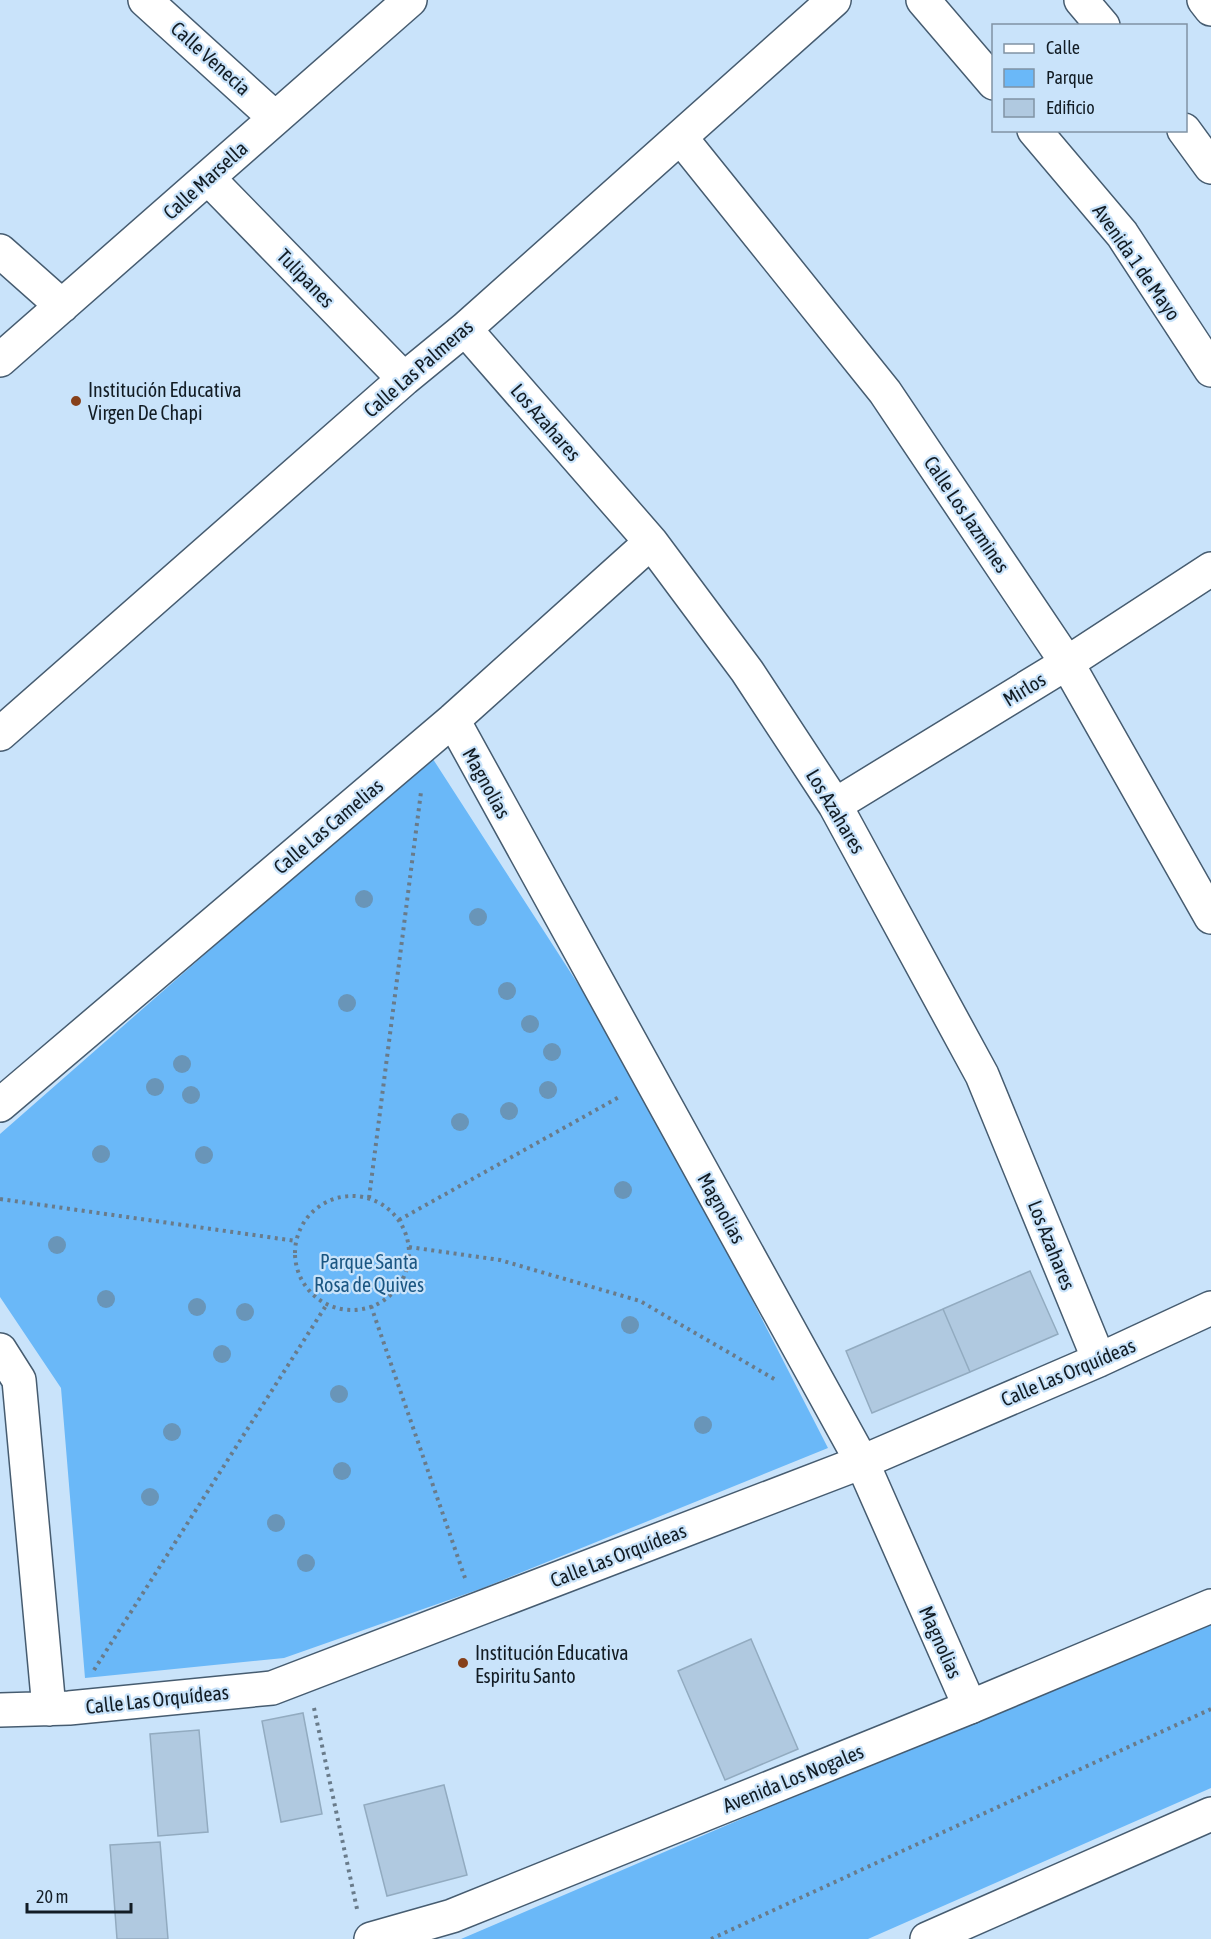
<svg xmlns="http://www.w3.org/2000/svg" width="1211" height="1939" viewBox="0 0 1211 1939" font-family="'Asap Condensed',sans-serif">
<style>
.green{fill:#6ab8f8}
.building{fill:#b0c9e0;stroke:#92abc0;stroke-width:1.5}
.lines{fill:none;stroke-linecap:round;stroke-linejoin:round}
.street-casing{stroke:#465c70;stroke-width:36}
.secondary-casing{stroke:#465c70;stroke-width:36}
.highway-casing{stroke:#465c70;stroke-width:36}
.path{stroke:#697b8a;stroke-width:4;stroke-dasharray:3 4.5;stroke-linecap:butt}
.street{stroke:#fff;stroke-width:33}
.secondary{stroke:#fff;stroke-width:33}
.highway{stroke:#fff;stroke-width:33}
.tree{fill:#6995b8}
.poi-dot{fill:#86401a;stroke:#c9e3fa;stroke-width:2}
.labels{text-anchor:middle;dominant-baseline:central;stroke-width:4.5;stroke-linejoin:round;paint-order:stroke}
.street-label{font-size:20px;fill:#121c24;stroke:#c9e3fa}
.poi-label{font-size:20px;fill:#121c24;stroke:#c9e3fa;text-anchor:start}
.park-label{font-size:20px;fill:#1a5682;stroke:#c9e3fa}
</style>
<rect width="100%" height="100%" fill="#c9e3fa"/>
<!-- green -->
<path class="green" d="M431 756 638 1077 828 1448 483 1588 284 1658 85 1678 61 1388 0 1297V1134Z
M1211 1618V1788L868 1939H461Z"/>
<!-- building -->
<path class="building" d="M1030 1271 1058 1334 970 1372 943 1309Z
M943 1309 970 1372 872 1413 846 1351Z
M751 1639 798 1749 725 1780 678 1671Z
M303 1713 322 1814 281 1822 262 1721Z
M199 1730 208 1832 158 1836 150 1734Z
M444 1785 467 1875 387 1896 364 1805Z
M160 1842 168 1939H117L110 1845Z"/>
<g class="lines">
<!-- street casing -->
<g class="street-casing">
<path id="street" d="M145 0 275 118
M681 138 885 392 1067 663 1211 917
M208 178 404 379
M0 251 62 306
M465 329 651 542 747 671 835 805 982 1075 1099 1360
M0 360 410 0
M453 720 862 1462 970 1707
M0 734 404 379 465 329 834 0
M835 805 1067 663 1211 569
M0 1105 453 720 651 542
M0 1350 19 1380 49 1709
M0 1710 69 1708 272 1688 862 1462 1099 1360 1211 1308"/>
</g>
<!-- secondary casing -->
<g class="secondary-casing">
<path id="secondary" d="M923 0 994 83
M1034 130 1122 234 1211 370
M371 1939 452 1916 970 1707 1211 1606
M927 1939 1211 1814"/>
</g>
<!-- highway casing -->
<g class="highway-casing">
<path id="highway" d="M1081 0 1103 26
M1204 0 1211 9
M1184 130 1211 167"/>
</g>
<!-- path -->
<path class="path" d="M295 1253a57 57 0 1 1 114 0a57 57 0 1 1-114 0Z
M369 1198 421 792
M0 1199 296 1241
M399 1220 621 1096
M409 1247 500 1260 640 1301 776 1380
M371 1306 465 1578
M94 1670 327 1304
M314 1708 357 1909
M711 1939 1211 1709"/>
<!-- street -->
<use href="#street" class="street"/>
<!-- secondary -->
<use href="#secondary" class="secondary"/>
<!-- highway -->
<use href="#highway" class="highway"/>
</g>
<!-- trees -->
<g class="tree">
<circle cx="364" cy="899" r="9"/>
<circle cx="478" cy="917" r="9"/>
<circle cx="507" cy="991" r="9"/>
<circle cx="347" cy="1003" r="9"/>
<circle cx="530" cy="1024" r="9"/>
<circle cx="552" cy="1052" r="9"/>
<circle cx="182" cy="1064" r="9"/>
<circle cx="155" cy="1087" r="9"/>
<circle cx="548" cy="1090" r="9"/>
<circle cx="191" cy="1095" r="9"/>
<circle cx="509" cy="1111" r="9"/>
<circle cx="460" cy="1122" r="9"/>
<circle cx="101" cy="1154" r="9"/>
<circle cx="204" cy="1155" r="9"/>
<circle cx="623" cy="1190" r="9"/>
<circle cx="57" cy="1245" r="9"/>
<circle cx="106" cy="1299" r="9"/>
<circle cx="197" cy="1307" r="9"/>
<circle cx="245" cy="1312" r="9"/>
<circle cx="630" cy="1325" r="9"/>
<circle cx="222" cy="1354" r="9"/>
<circle cx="339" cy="1394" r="9"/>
<circle cx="703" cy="1425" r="9"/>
<circle cx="172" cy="1432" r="9"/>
<circle cx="342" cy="1471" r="9"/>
<circle cx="150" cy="1497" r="9"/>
<circle cx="276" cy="1523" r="9"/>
<circle cx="306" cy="1563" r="9"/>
</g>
<!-- markers -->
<g class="poi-dot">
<circle cx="76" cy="401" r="6"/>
<circle cx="463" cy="1663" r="6"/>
</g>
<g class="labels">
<!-- street labels -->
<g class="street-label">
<text transform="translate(211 58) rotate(42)">Calle Venecia</text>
<text transform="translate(205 180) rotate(-42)">Calle Marsella</text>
<text transform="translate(1137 262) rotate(55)">Avenida 1 de Mayo</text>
<text transform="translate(306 278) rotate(46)">Tulipanes</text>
<text transform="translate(418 368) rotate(-41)">Calle Las Palmeras</text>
<text transform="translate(546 422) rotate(49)">Los Azahares</text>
<text transform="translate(967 514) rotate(56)">Calle Los Jazmines</text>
<text transform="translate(1024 689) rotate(-31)">Mirlos</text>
<text transform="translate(487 783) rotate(61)">Magnolias</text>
<text transform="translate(836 811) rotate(59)">Los Azahares</text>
<text transform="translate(328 826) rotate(-40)">Calle Las Camelias</text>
<text transform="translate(722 1208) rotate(61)">Magnolias</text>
<text transform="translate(1052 1245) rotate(68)">Los Azahares</text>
<text transform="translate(1068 1372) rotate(-23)">Calle Las Orquídeas</text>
<text transform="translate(618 1555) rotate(-21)">Calle Las Orquídeas</text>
<text transform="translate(941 1642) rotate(66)">Magnolias</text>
<text transform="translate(157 1699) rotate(-6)">Calle Las Orquídeas</text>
<text transform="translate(793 1778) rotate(-22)">Avenida Los Nogales</text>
</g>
<!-- poi labels -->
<g class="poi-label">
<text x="88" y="389">Institución Educativa<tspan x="88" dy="23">Virgen De Chapi</tspan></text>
<text x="475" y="1652">Institución Educativa<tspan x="475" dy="23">Espiritu Santo</tspan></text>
</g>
<!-- park labels -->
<g class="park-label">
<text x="369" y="1261">Parque Santa<tspan x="369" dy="23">Rosa de Quives</tspan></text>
</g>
</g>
<!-- legend -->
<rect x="992" y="24" width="195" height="108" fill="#c9e3fa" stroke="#8093a4" stroke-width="1.5"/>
<rect x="1004" y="44" width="30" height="9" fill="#ffffff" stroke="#8093a4" stroke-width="1.5"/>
<text x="1046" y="54" font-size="18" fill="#121c24">Calle</text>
<rect x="1004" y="69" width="30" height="18" fill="#6ab8f8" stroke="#8093a4" stroke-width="1.5"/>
<text x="1046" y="84" font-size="18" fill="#121c24">Parque</text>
<rect x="1004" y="99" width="30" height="18" fill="#b0c9e0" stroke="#8093a4" stroke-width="1.5"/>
<text x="1046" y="114" font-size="18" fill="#121c24">Edificio</text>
<!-- scale -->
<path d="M27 1903v9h104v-9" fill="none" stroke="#121c24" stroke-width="3"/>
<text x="36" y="1903" font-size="18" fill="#121c24" stroke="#c9e3fa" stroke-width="4.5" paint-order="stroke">20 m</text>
</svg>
